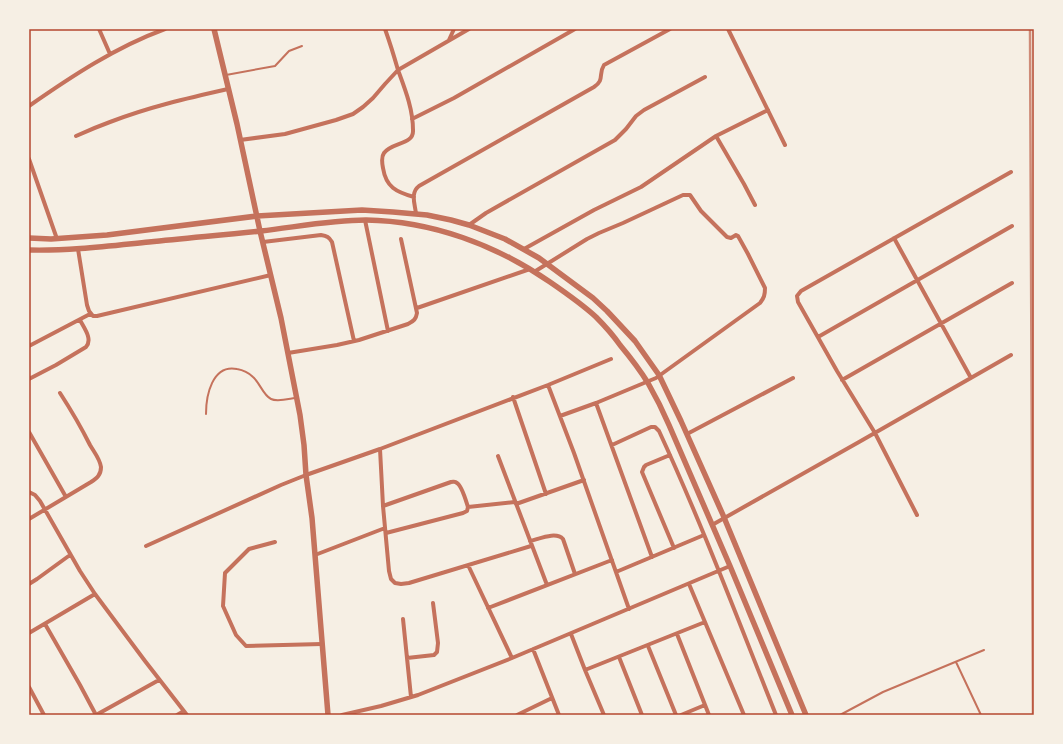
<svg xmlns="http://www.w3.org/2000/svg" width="1063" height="744" viewBox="0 0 1063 744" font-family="'Roboto Serif',serif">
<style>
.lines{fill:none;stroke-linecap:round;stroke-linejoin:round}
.service{stroke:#c5725c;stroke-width:2}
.minor{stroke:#c5725c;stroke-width:4}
.tertiary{stroke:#c5725c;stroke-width:5.5}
.rail{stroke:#cf8b77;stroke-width:2.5}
.neatline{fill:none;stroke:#b5482f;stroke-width:1.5}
</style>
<rect width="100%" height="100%" fill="#f6efe4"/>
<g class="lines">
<!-- service -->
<path class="service" d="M226 75 275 66 289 51 302 46
M206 414C206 396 212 364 237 369 243 370 249 373 253 377 260 383 263 395 271 399 277 402 288 399 295 398
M956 662 981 715
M840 715 883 692 984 650"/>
<!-- minor -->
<path class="minor" d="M99 29 110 54
M385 29C390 43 394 56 398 70 405 89 413 109 413 130 414 145 392 142 384 153 381 157 382 163 383 168 386 187 396 192 414 197
M728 29 785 145
M449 40 454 29
M29 106C72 76 116 47 165 29
M412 119 454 98 575 29
M76 136C87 131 99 126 110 122 149 107 188 98 228 89
M716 136 744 184 755 205
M240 140 285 134 336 120 353 114 363 107 373 98 385 84 398 70 469 29
M29 159 57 239
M416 214C415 204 410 193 419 186L594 87C605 80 598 74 604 65L670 29
M365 220 388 331
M469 225 486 213 615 140 626 129 636 116 644 110 705 77
M894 238 971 378
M263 242 321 235C327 236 329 237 332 242L354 341
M78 249 87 305 89 311 93 316H97L271 275
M524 249 594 210 641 187 716 136 768 110
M534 272 587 239 599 233 623 223 683 195H690L701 211 727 237 731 238 736 235 738 236 748 254 765 288C765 295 764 298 760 303L656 378 596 403 560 416
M417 308 530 269
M818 337 1012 226
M29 346 90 314
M288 353 337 345 359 340 408 324C414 321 416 319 417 313L401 239
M29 379 56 365 86 347C93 339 84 328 80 320
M842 380 1012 283
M548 385 574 453 629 609
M513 397 546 494
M596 403 652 557
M29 432 66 497
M687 434 793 378
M612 445 651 427H655L659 431C702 524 738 620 776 715
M380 449 383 506 389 571 391 579 395 583 401 584 409 583 531 546
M670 455 646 465 644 467 642 472 674 548
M498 456 547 585
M29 492 35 495 40 501 80 571 95 594 145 661 187 715
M516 504 584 480
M383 506 451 482C454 482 455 481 457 483 462 486 466 501 468 507L467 511 463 513 386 533
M468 507 515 502
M917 515 875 433 837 371 798 302 797 296 801 291 1011 172
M29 519 91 482C97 478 101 475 101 467 100 459 94 452 90 445 81 427 71 410 60 393
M712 525 859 442 1011 355
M530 541C539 539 556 531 563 539L575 574
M275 542 249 549 225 573 223 606 236 635 246 646 322 644
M146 546 281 485 306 475 380 449 548 385 611 359
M315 555 385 528
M468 565 512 658
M616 572 704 535
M29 584 37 579 70 555
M689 584 744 715
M488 608 612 560
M403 619 411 697
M45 624 80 685 96 715
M29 633 95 594
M571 634 585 670 604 715
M677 634 709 715
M648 646 676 715
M533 649 559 715
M619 657 642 715
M407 658 434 655 437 652 438 643 433 603
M585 670 705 622
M29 687 44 715
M96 715 159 680
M177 715 184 711
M342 715 381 706 418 695 512 658 730 566
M517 715 552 698
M681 715 705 705"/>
<!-- tertiary -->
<path class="tertiary" d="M214 29 237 124 260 231 281 318 300 415 304 445 306 475 312 518 328 715
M29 238 51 239 107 235 257 216 362 210 393 212 427 215 451 220 469 225 505 239 539 258 593 298 607 311 635 341 659 375 681 421 723 515 806 715
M29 250C69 251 109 246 149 242 186 238 224 235 261 231 296 227 331 220 366 220 432 221 496 245 550 282 566 293 582 304 596 317 605 326 613 335 620 345 630 357 640 370 648 383 656 397 663 411 669 425L730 566 792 715"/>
<!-- rail -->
<path class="rail" d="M1030 29 1033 715"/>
</g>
<!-- border -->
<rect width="1063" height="744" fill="none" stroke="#f6efe4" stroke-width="60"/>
<rect x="30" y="30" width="1003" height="684" class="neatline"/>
</svg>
